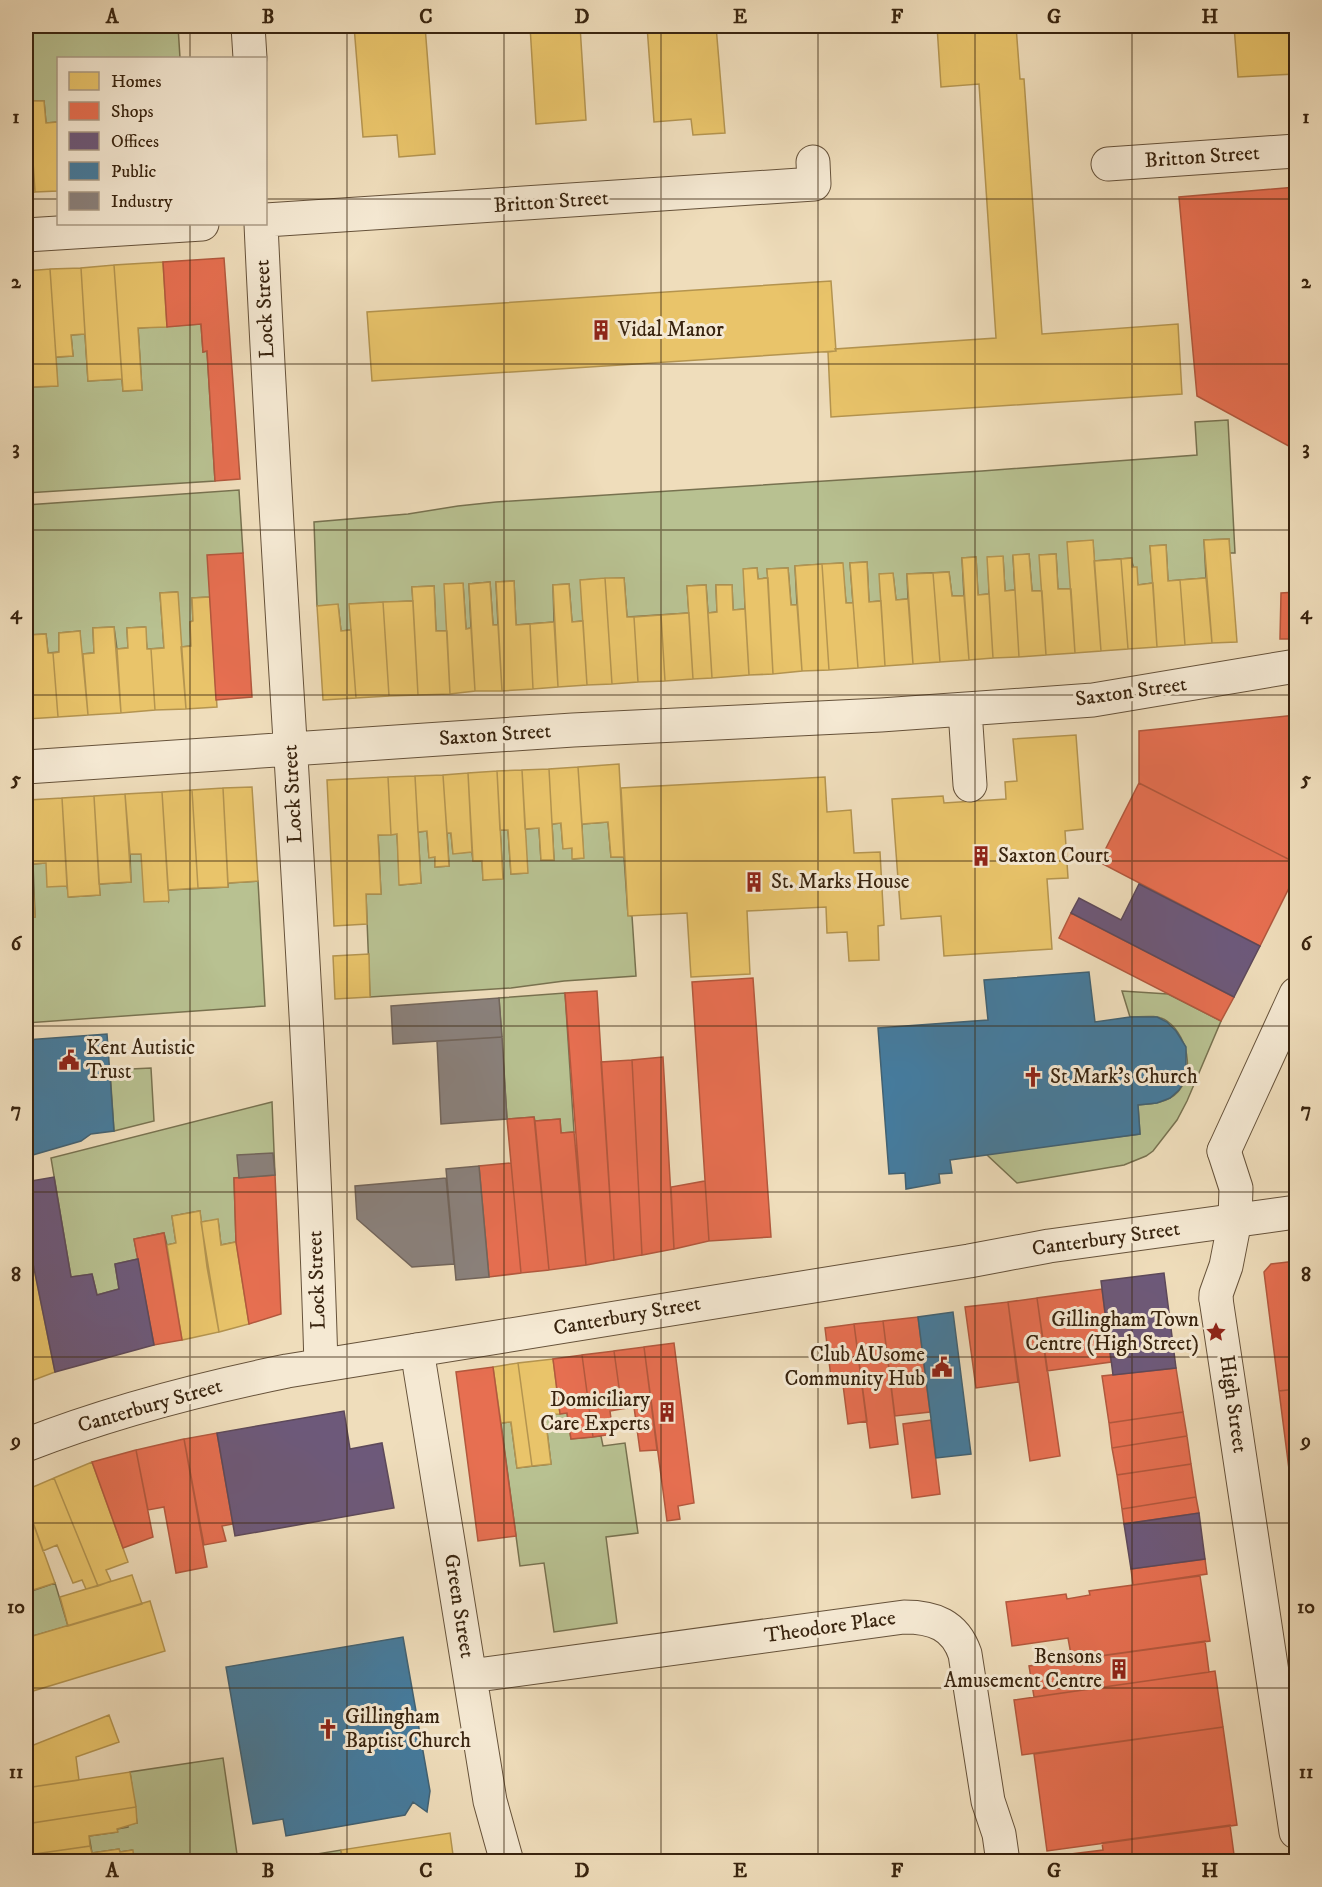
<svg xmlns="http://www.w3.org/2000/svg" width="1322" height="1887" viewBox="0 0 1322 1887" font-family="'IM FELL DW Pica',serif">
<style>
.green{fill:#b8c191;stroke:#787250;stroke-width:1.5}
.homes{fill:#e9c46a;stroke:#b4944f;stroke-width:1.5}
.shops{fill:#e76f51;stroke:#b3583d;stroke-width:1.5}
.offices{fill:#6d597a;stroke:#5d495a;stroke-width:1.5}
.public{fill:#457b9d;stroke:#416172;stroke-width:1.5}
.industry{fill:#8a817c;stroke:#72655b;stroke-width:1.5}
.lines{fill:none;stroke-linecap:round;stroke-linejoin:round}
.pedestrian-casing{stroke:#66523a;stroke-width:35}
.minor-casing{stroke:#66523a;stroke-width:35}
.tertiary-casing{stroke:#66523a;stroke-width:35}
.pedestrian{stroke:#f5e9d3;stroke-width:33}
.minor{stroke:#f5e9d3;stroke-width:33}
.tertiary{stroke:#f5e9d3;stroke-width:33}
.grid{fill:none;stroke:#39240f;stroke-width:1.5;stroke-opacity:0.55}
.labels{text-anchor:middle;dominant-baseline:central;stroke-width:6;stroke-linejoin:round;paint-order:stroke}
.street-label{font-size:21px;fill:#39240f;stroke:#f5e9d3}
.poi-label{font-size:21px;fill:#39240f;stroke:#f5e9d3;text-anchor:start}
.neatline{fill:none;stroke:#39240f;stroke-width:2}
.grid-label{font-size:20px;text-anchor:middle;font-weight:bold;fill:#39240f}
</style>
<rect width="100%" height="100%" fill="#efddbb"/>
<filter id="stains"><feTurbulence type="fractalNoise" baseFrequency=".00333" numOctaves="4"/><feColorMatrix values="0 0 0 0 .2 0 0 0 0 .09 0 0 0 0 .02 0 0 0 .5 -.17"/></filter>
<radialGradient id="worn" r=".72"><stop offset=".6" stop-color="#630" stop-opacity="0"/><stop offset="1" stop-color="#630" stop-opacity=".3"/></radialGradient>
<!-- green -->
<path class="green" d="M26 26H178L180 58H58V122L46 123 44 101H26Z
M201 324 203 352 207 351 215 481 26 493V360H30L32 387 57 386 56 357 73 356 71 335 85 334 88 381 122 379 123 391 142 390 138 328Z
M1228 420 1235 553H1229V539L1204 540 1206 578 1168 581 1166 545 1150 546 1153 583 1138 585 1131 558 1094 561 1093 541 1068 542 1071 589H1058L1056 554 1040 555 1042 591H1032L1029 554 1013 556 1015 590 1005 591 1003 557H988L989 594 978 595 976 557 962 558 964 596H952L949 572 907 574 908 599 896 600 893 574H880L881 601 869 602 867 562 850 563 853 603H846L842 563 795 566 797 605H791L788 568 767 569 768 578 758 579 757 568 744 569 745 609 733 610 732 585H716L717 612 708 613 706 585 687 586 689 613 627 617 624 578 581 580 583 621 572 622 569 584 553 585 554 622 516 625 514 581 496 582 498 625H493L490 582 469 584 471 628 466 629 463 584H445L447 631H436L434 586 412 587 413 601 350 604 351 630 341 631 338 605 317 606 314 522 408 514 458 506 496 502 982 471 1197 455 1195 422Z
M239 490 243 553 210 597 192 598 193 621 190 622 191 646 181 647 177 592 160 593 164 648 147 649 145 627 127 628 128 648 117 649 114 627 93 628 94 653 81 654 80 631 59 633V652L48 653 46 634 28 635 29 656H26V505Z
M608 822 611 857H624L628 915 632 916 636 976 564 981 511 988 370 997 366 894H381L378 835 397 834 400 885 421 883 418 832 427 831 429 857H435V867L449 866 447 833H451L453 853 472 852 473 861H482L483 880 503 878 500 830H508L511 874 527 873 525 829 539 828 541 860H554L552 824 561 823 563 848H572L573 859 583 858 582 824Z
M130 854H141L168 901V890L228 887V883L258 881 265 1006 26 1023V917H35L33 864 46 863 67 886 69 897 100 895 99 884 131 882Z
M1122 991 1168 994 1221 1021 1187 1101 1177 1120 1153 1151 1146 1156 1124 1165 1017 1183 986 1154 1140 1134 1138 1105C1148 1104 1160 1104 1170 1098 1197 1083 1190 1037 1167 1021 1157 1014 1142 1017 1130 1017Z
M565 993 574 1132 561 1133 560 1119 535 1121 534 1117 507 1119 499 998Z
M151 1068 154 1121 114 1131 110 1070Z
M272 1102 275 1175 234 1178 236 1242 221 1245 218 1220 201 1222 200 1211 172 1216 176 1243 167 1245 164 1233 134 1239 138 1259 115 1264 119 1289 97 1295 92 1274 71 1277 51 1158Z
M567 1413 571 1439 601 1436 603 1446 625 1443 638 1533 606 1537 617 1623 554 1632 544 1563 520 1566 501 1423 511 1422 517 1468 551 1464 545 1415Z
M55 1583 68 1626 26 1638V1593Z
M223 1758 238 1861H134L132 1850 120 1852 119 1849 92 1853 89 1836 117 1832V1829L128 1827V1824L137 1823 130 1772Z
M341 1850 343 1862H268Z"/>
<!-- homes -->
<path class="homes" d="M354 26H425L435 154 399 157 397 135 363 137Z
M530 26H580L586 120 536 124Z
M647 26H716L725 133 693 135 691 119 654 122Z
M937 26H1016L1020 79H1024L1042 334 1178 324 1182 394 831 417 828 352 836 351 835 349 996 338 979 84 941 87Z
M1234 26H1296V74L1238 77Z
M26 101H29L35 192 26 193Z
M29 101H44L46 123 58 122V191L35 192Z
M163 262 167 327 138 328 142 390 123 391 114 265Z
M114 265 122 379 88 381 81 268Z
M81 268 85 334 71 335 73 356 56 357 50 269Z
M50 269 58 386 32 387 26 271Z
M831 281 836 351 372 381 367 312Z
M26 296 30 360H26Z
M1229 539 1237 642 1212 643 1204 540Z
M1093 540 1101 651 1075 653 1067 542Z
M1166 545 1168 581 1180 580 1185 645 1157 647 1150 546Z
M1029 554 1032 591H1042L1046 655 1019 657 1013 555Z
M1056 554 1058 589H1071L1075 653 1046 655 1039 555Z
M1003 556 1005 591 1015 590 1019 657 993 658 987 557Z
M976 557 978 595 989 594 993 658 969 660 962 558Z
M1132 558V567H1137L1138 585 1153 583 1157 647 1128 649 1121 559Z
M1121 559 1128 649 1101 651 1094 561Z
M867 562 869 602 881 601 885 666 858 668 850 563Z
M843 563 846 603H853L858 668 829 670 822 564Z
M822 564 829 670 802 671 795 566Z
M757 568 758 579 768 578 773 674 749 675 743 569Z
M788 568 791 605H797L802 671 773 674 767 569Z
M949 572 952 596H964L969 660 940 662 933 573Z
M893 573 896 600 908 599 913 664 885 666 879 574Z
M933 573 940 662 913 664 907 574Z
M605 578 612 684 587 685 580 580Z
M605 578H624L627 617H634L638 682 612 684Z
M1206 578 1212 643 1185 645 1180 580Z
M514 581 516 625 530 624 533 689 502 691 496 582Z
M490 582 493 625H498L502 691H475L469 584Z
M463 583 466 629 471 628 475 691 450 694 444 584Z
M569 584 572 622 583 621 587 685 558 687 553 585Z
M706 585 712 678 693 679 687 586Z
M716 585H732L733 610 745 609 749 675 712 678 708 613 717 612Z
M434 586 436 631H447L450 694 418 695 412 587Z
M178 592 186 709 155 710 151 649 164 648 160 593Z
M210 597 217 707 186 709 181 647 191 646 190 622 193 621 192 598Z
M413 601 418 695 389 696 383 602Z
M383 602 389 696 356 698 349 604Z
M338 604 341 631 351 630 356 698 323 700 317 606Z
M689 613 693 679 665 681 661 615Z
M661 615 665 681 638 682 634 617Z
M554 622 558 687 533 689 530 624Z
M114 627 121 713 88 715 83 654 94 653 93 628Z
M146 627 147 649H151L155 710 121 713 117 649 128 648 127 628Z
M80 631 88 715 58 717 53 653 59 652V633Z
M46 634 48 653H53L58 717 27 719 26 656H29L28 635Z
M1076 735 1083 829 1065 831 1068 878 1047 879 1052 949 944 956 941 916 901 919 892 799 943 796 944 803 1006 799 1005 782 1017 781 1013 739Z
M619 764 624 857H611L608 822 582 824 578 767Z
M578 767 584 858 572 859V848L563 849 561 823 552 824 549 769Z
M549 769 554 860H541L539 828 525 829 522 770Z
M522 770 528 873 511 874 508 830H500L497 771Z
M497 771 503 879 483 880 482 861H473L468 773Z
M468 773 472 852 453 854 451 833H447L443 775Z
M443 775 449 866 435 867V857L429 858 427 831 418 832 415 776Z
M415 776 421 883 399 885 397 834 391 835 388 777Z
M388 777 391 835H378L381 894H366L367 924 334 926 327 780Z
M825 777 827 812 851 810 854 853 880 852 884 925 878 926 879 960 849 961 847 932 827 933 826 907 747 911 750 974 691 977 687 913 628 916 621 788Z
M252 787 258 881 228 883 223 788Z
M223 788 228 887 198 888 192 790Z
M192 790 198 888 168 890 162 792Z
M162 792 169 901 144 902 141 854H130L125 794Z
M125 794 131 882 99 884 94 796Z
M94 796 100 895 68 897 62 798Z
M62 798 67 886 47 887 46 863 33 864 28 800Z
M26 800H28L35 917H26Z
M369 954 370 997 335 999 333 956Z
M200 1211 207 1267 219 1332 182 1340 167 1245 176 1243 172 1216Z
M218 1219 221 1245 236 1242 249 1324 219 1332 201 1222Z
M26 1229 55 1372 26 1383Z
M553 1359 560 1414 545 1415 551 1464 532 1466 518 1363Z
M518 1363 532 1466 517 1468 511 1422 501 1423 493 1367Z
M92 1462 128 1562 106 1570 111 1581 98 1586 54 1478Z
M54 1478 98 1586 86 1589 82 1580 73 1583 57 1545 43 1551 26 1503V1490Z
M26 1503 55 1583 33 1590 26 1571Z
M26 1571 33 1590 26 1593Z
M132 1575 142 1604 68 1626 60 1597Z
M150 1601 165 1651 33 1691 26 1667V1638Z
M109 1715 119 1742 76 1757 79 1780 26 1788V1748Z
M130 1772 136 1807 26 1824V1788Z
M136 1807 137 1823 117 1829 118 1832 89 1836 90 1846 28 1855 26 1824Z
M450 1833 454 1862H343L341 1850Z
M90 1846 92 1853 119 1849 120 1852 133 1850 134 1862H29L28 1855Z"/>
<!-- shops -->
<path class="shops" d="M1296 187V450L1197 396 1179 197Z
M224 258 240 479 215 481 207 351 203 352 201 324 167 327 163 262Z
M243 553 252 697 216 700 207 555Z
M1296 592V639H1280L1281 593Z
M1296 715V863L1139 783V731Z
M1139 783 1296 863V874L1260 946 1099 862Z
M1071 913 1234 997 1221 1021 1059 938Z
M753 978 771 1237 709 1241 692 982Z
M597 991 614 1260 586 1265 565 993Z
M663 1057 674 1249 642 1255 632 1060Z
M632 1060 642 1255 614 1260 601 1062Z
M534 1117 549 1270 521 1273 507 1119Z
M560 1119 561 1133 574 1132 586 1265 549 1270 535 1121Z
M511 1163 521 1273 489 1277 479 1166Z
M275 1175 281 1314 249 1324 236 1242 234 1178Z
M705 1181 709 1241 674 1249 671 1187Z
M164 1233 182 1340 154 1345 134 1239Z
M1296 1261V1389L1279 1391 1264 1272 1271 1264Z
M1102 1289 1111 1362 1047 1371 1037 1298Z
M1037 1298 1060 1456 1030 1461 1008 1302Z
M1008 1302 1018 1382 976 1388 965 1307Z
M918 1317 930 1412 895 1416 883 1321Z
M883 1321 898 1444 870 1448 854 1324Z
M854 1324 867 1421 848 1424 843 1385 832 1386 825 1328Z
M674 1343 694 1503 678 1506 680 1519 667 1521 644 1347Z
M644 1347 657 1450 640 1451 634 1407 622 1409 614 1351Z
M614 1351 622 1409 610 1411 613 1434 593 1437 582 1355Z
M582 1355 593 1437 571 1439 567 1413 560 1414 553 1359Z
M493 1367 516 1536 478 1541 456 1372Z
M1176 1368 1183 1412 1109 1423 1102 1376Z
M1296 1389V1467L1289 1469 1279 1391Z
M1183 1412 1187 1436 1112 1448 1109 1423Z
M931 1420 940 1494 912 1498 903 1424Z
M217 1433 233 1524 222 1526 226 1541 204 1545 184 1439Z
M1187 1436 1191 1464 1117 1475 1112 1448Z
M184 1439 207 1567 176 1573 164 1507 148 1510 136 1450Z
M136 1450 153 1537 123 1548 92 1462Z
M1191 1464 1196 1497 1122 1509 1117 1475Z
M1296 1467V1504H1294L1289 1469Z
M1196 1497 1199 1513 1124 1524 1122 1509Z
M1205 1559 1207 1574 1133 1585 1131 1569Z
M1200 1576 1210 1641 1072 1660 1068 1638 1012 1646 1006 1602 1066 1594 1067 1599 1090 1595 1089 1591Z
M1205 1641 1209 1672 1034 1697 1029 1666Z
M1215 1671 1223 1727 1022 1755 1014 1700Z
M1223 1727 1237 1825 1047 1851 1034 1754Z
M1230 1825 1235 1862H1048L1047 1857 1103 1850 1102 1843Z"/>
<!-- offices -->
<path class="offices" d="M1139 884 1260 946 1234 997 1071 913 1079 898 1121 920Z
M54 1177 71 1277 92 1274 97 1295 119 1289 115 1264 138 1259 154 1345 55 1372 26 1229V1182Z
M1164 1273 1176 1368 1113 1375 1101 1281Z
M344 1411 350 1449 382 1443 394 1508 235 1536 217 1433Z
M1199 1513 1205 1559 1131 1569 1124 1524Z"/>
<!-- public -->
<path class="public" d="M1089 972 1095 1022 1130 1017H1157L1167 1022 1176 1031 1186 1047V1073L1184 1081 1179 1090 1170 1098 1157 1103 1138 1105 1140 1134 950 1160 952 1173 939 1174 940 1183 906 1189 905 1173 889 1174 878 1028 988 1020 984 980Z
M107 1034 114 1131 91 1134 81 1141 26 1157V1040Z
M953 1312 971 1454 936 1458 918 1317Z
M403 1637 430 1791 427 1812 413 1802 405 1815 286 1836 283 1819 253 1824 226 1667Z"/>
<!-- industry -->
<path class="industry" d="M499 998 502 1037 393 1044 391 1006Z
M502 1037 507 1119 441 1124 437 1041Z
M273 1153 275 1175 239 1178 237 1155Z
M479 1166 489 1277 456 1280 446 1169Z
M446 1178 454 1264 412 1267 357 1219 355 1186Z"/>
<g class="lines">
<!-- pedestrian casing -->
<g class="pedestrian-casing">
<path id="pedestrian" d="M1224 1151 1296 994
M1216 1299 1296 1832"/>
</g>
<!-- minor casing -->
<g class="minor-casing">
<path id="minor" d="M248 26 250 58
M1108 164 1296 151
M266 220 814 184 813 162
M261 224C278 604 310 984 321 1365
M26 235 202 224
M965 710 970 785
M26 767 573 730 881 715 1093 700 1296 666
M1216 1299V1294L1226 1266 1235 1220 1236 1188 1224 1151
M417 1350 490 1801 507 1862
M470 1676 904 1617C934 1617 955 1625 965 1654L988 1801 999 1834 1003 1862"/>
</g>
<!-- tertiary casing -->
<g class="tertiary-casing">
<path id="tertiary" d="M26 1445C110 1412 199 1389 287 1371L969 1261 1049 1246 1296 1212"/>
</g>
<!-- pedestrian -->
<use href="#pedestrian" class="pedestrian"/>
<!-- minor -->
<use href="#minor" class="minor"/>
<!-- tertiary -->
<use href="#tertiary" class="tertiary"/>
</g>
<!-- grid -->
<path class="grid" d="M190 26V58M347 26V1862M504 26V1862M661 26V1862M818 26V1862M975 26V1862M1132 26V1862M26 199H58M266 199H1296M190 224V1862M26 364H1296M26 530H1296M26 695H1296M26 861H1296M26 1026H1296M26 1192H1296M26 1357H1296M26 1523H1296M26 1688H1296"/>
<!-- icons -->
<defs>
<g id="building-bare" transform="scale(1.62)"><path d="M-4-6H4V6H1V3H-1V6H-4ZM-2.5-4.3h1.7v1.8h-1.7ZM.8-4.3h1.7v1.8H.8ZM-2.5-1h1.7V.8h-1.7ZM.8-1h1.7V.8H.8Z" fill="#8f2418" stroke="#f5e9d3" stroke-width="2.5" paint-order="stroke"/></g>
<g id="civic-bare" transform="scale(1.62)"><path d="M-.6-6.5H3V-4.5H.6V-3L4-1V1h2V6H-6V1h2V-1L-.6-3ZM-1.2 2.5V6h2.4V2.5Z" fill="#8f2418" stroke="#f5e9d3" stroke-width="2.5" paint-order="stroke"/></g>
<g id="church-bare" transform="scale(1.62)"><path d="M-1.2-6h2.4v3.5h3.3v2.4h-3.3V6h-2.4V-.1h-3.3v-2.4h3.3Z" fill="#8f2418" stroke="#f5e9d3" stroke-width="2.5" paint-order="stroke"/></g>
<g id="sight-bare" transform="scale(1.62)"><path d="M0-6L1.8-2.2L6-1.7L2.9 1.2L3.7 5.4L0 3.3L-3.7 5.4L-2.9 1.2L-6-1.7L-1.8-2.2Z" fill="#8f2418" stroke="#f5e9d3" stroke-width="2.5" paint-order="stroke"/></g>
</defs>
<g fill-rule="evenodd">
<use href="#building-bare" x="601" y="330"/>
<use href="#building-bare" x="981" y="856"/>
<use href="#building-bare" x="754" y="882"/>
<use href="#civic-bare" x="69" y="1060"/>
<use href="#church-bare" x="1033" y="1077"/>
<use href="#sight-bare" x="1216" y="1332"/>
<use href="#civic-bare" x="942" y="1367"/>
<use href="#building-bare" x="667" y="1412"/>
<use href="#building-bare" x="1119" y="1669"/>
<use href="#church-bare" x="328" y="1729"/>
</g>
<g class="labels">
<!-- street labels -->
<g class="street-label">
<text transform="translate(1202 157) rotate(-4)">Britton Street</text>
<text transform="translate(551 202) rotate(-4)">Britton Street</text>
<text transform="translate(265 309) rotate(-93)">Lock Street</text>
<text transform="translate(1131 692) rotate(-8)">Saxton Street</text>
<text transform="translate(495 735) rotate(-4)">Saxton Street</text>
<text transform="translate(293 794) rotate(-93)">Lock Street</text>
<text transform="translate(1106 1239) rotate(-8)">Canterbury Street</text>
<text transform="translate(317 1280) rotate(-92)">Lock Street</text>
<text transform="translate(627 1316) rotate(-10)">Canterbury Street</text>
<text transform="translate(1233 1404) rotate(82)">High Street</text>
<text transform="translate(150 1406) rotate(-16)">Canterbury Street</text>
<text transform="translate(459 1606) rotate(81)">Green Street</text>
<text transform="translate(830 1627) rotate(-8)">Theodore Place</text>
</g>
<!-- poi labels -->
<g class="poi-label">
<text x="618" y="330">Vidal Manor</text>
<text x="998" y="856">Saxton Court</text>
<text x="771" y="882">St. Marks House</text>
<text x="86" y="1048">Kent Autistic<tspan x="86" dy="24">Trust</tspan></text>
<text x="1050" y="1077">St Mark's Church</text>
<text x="1199" y="1320" text-anchor="end">Gillingham Town<tspan x="1199" dy="24">Centre (High Street)</tspan></text>
<text x="925" y="1355" text-anchor="end">Club AUsome<tspan x="925" dy="24">Community Hub</tspan></text>
<text x="650" y="1400" text-anchor="end">Domiciliary<tspan x="650" dy="24">Care Experts</tspan></text>
<text x="1102" y="1657" text-anchor="end">Bensons<tspan x="1102" dy="24">Amusement Centre</tspan></text>
<text x="345" y="1717">Gillingham<tspan x="345" dy="24">Baptist Church</tspan></text>
</g>
</g>
<!-- margin -->
<rect width="1322" height="1887" fill="none" stroke="#efddbb" stroke-width="66"/>
<!-- legend -->
<rect x="57" y="57" width="210" height="168" fill="#f5e9d3" stroke="#aa9a85" stroke-width="1.5"/>
<rect x="69" y="72" width="30" height="18" fill="#e9c46a" stroke="#aa9a85" stroke-width="1.5"/>
<text x="111" y="87" font-size="18" fill="#39240f">Homes</text>
<rect x="69" y="102" width="30" height="18" fill="#e76f51" stroke="#aa9a85" stroke-width="1.5"/>
<text x="111" y="117" font-size="18" fill="#39240f">Shops</text>
<rect x="69" y="132" width="30" height="18" fill="#6d597a" stroke="#aa9a85" stroke-width="1.5"/>
<text x="111" y="147" font-size="18" fill="#39240f">Offices</text>
<rect x="69" y="162" width="30" height="18" fill="#457b9d" stroke="#aa9a85" stroke-width="1.5"/>
<text x="111" y="177" font-size="18" fill="#39240f">Public</text>
<rect x="69" y="192" width="30" height="18" fill="#8a817c" stroke="#aa9a85" stroke-width="1.5"/>
<text x="111" y="207" font-size="18" fill="#39240f">Industry</text>
<rect x="33" y="33" width="1256" height="1821" class="neatline"/>
<g class="grid-label">
<text x="112" y="23">A</text>
<text x="268" y="23">B</text>
<text x="426" y="23">C</text>
<text x="582" y="23">D</text>
<text x="740" y="23">E</text>
<text x="897" y="23">F</text>
<text x="1054" y="23">G</text>
<text x="1210" y="23">H</text>
<text x="16" y="123">1</text>
<text x="1306" y="123">1</text>
<text x="16" y="288">2</text>
<text x="1306" y="288">2</text>
<text x="16" y="454">3</text>
<text x="1306" y="454">3</text>
<text x="16" y="619">4</text>
<text x="1306" y="619">4</text>
<text x="16" y="785">5</text>
<text x="1306" y="785">5</text>
<text x="16" y="950">6</text>
<text x="1306" y="950">6</text>
<text x="16" y="1116">7</text>
<text x="1306" y="1116">7</text>
<text x="16" y="1281">8</text>
<text x="1306" y="1281">8</text>
<text x="16" y="1447">9</text>
<text x="1306" y="1447">9</text>
<text x="16" y="1613">10</text>
<text x="1306" y="1613">10</text>
<text x="16" y="1778">11</text>
<text x="1306" y="1778">11</text>
<text x="112" y="1877">A</text>
<text x="268" y="1877">B</text>
<text x="426" y="1877">C</text>
<text x="582" y="1877">D</text>
<text x="740" y="1877">E</text>
<text x="897" y="1877">F</text>
<text x="1054" y="1877">G</text>
<text x="1210" y="1877">H</text>
</g>
<rect width="100%" height="100%" filter="url(#stains)"/>
<rect width="100%" height="100%" fill="url(#worn)"/>
</svg>
